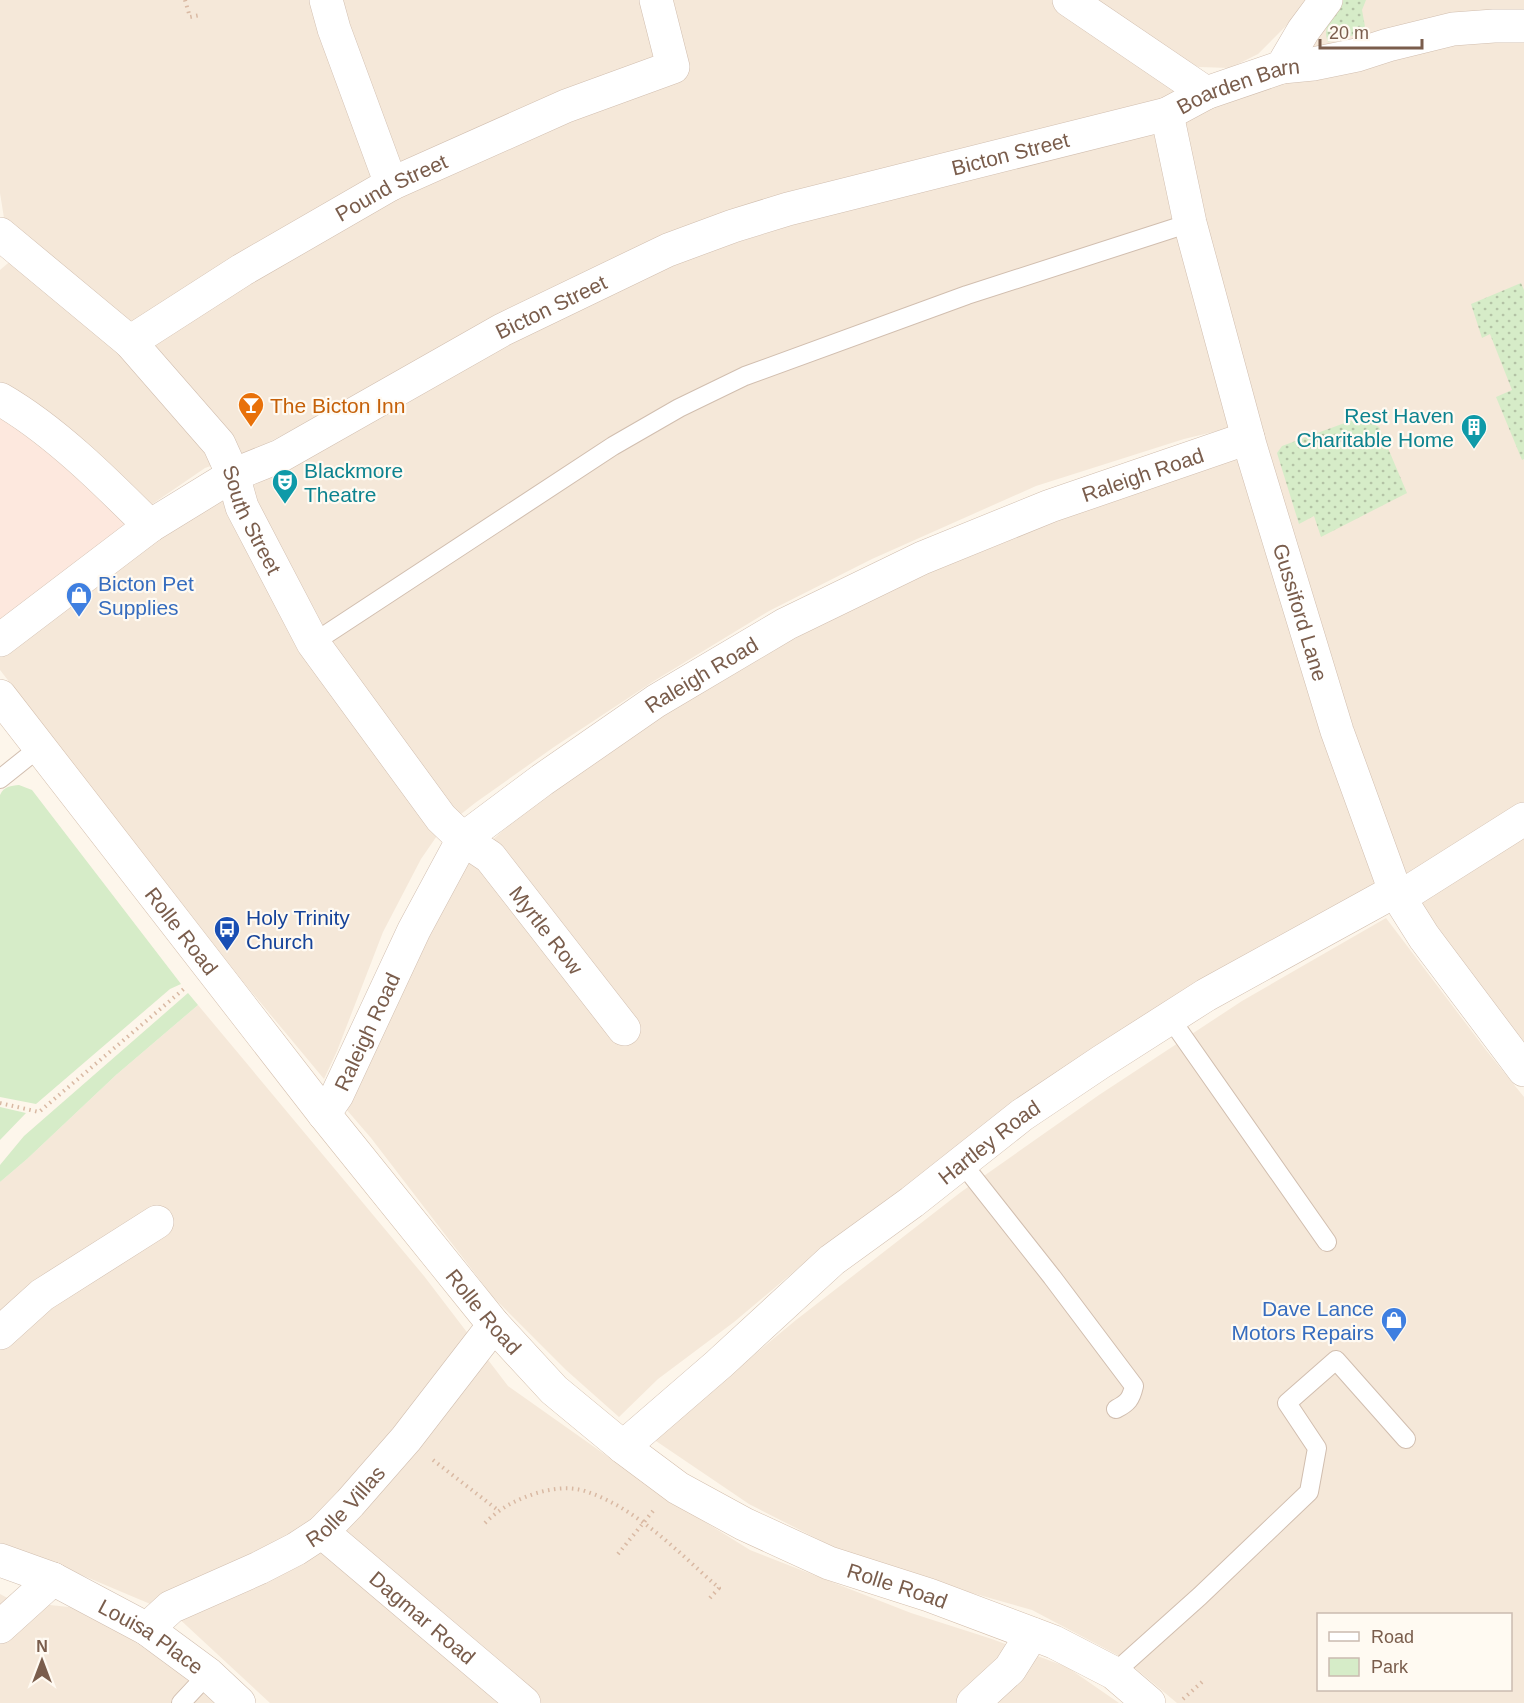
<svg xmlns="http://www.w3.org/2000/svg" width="1524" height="1703" viewBox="0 0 1524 1703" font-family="Arial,sans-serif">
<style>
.residential{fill:#f5e8d9;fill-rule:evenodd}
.commercial{fill:#fde8de}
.green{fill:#d6ecc8}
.garden{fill:url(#garden-dots)}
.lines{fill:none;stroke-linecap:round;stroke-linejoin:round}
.service-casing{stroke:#d1beaf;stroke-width:20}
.minor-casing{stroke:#d1beaf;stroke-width:34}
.secondary-casing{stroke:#d4bfad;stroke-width:34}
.path{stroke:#d9b9a3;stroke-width:4;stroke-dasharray:1.5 4.5;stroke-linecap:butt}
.service{stroke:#fff;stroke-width:18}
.minor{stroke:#fff;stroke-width:33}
.secondary{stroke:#fff;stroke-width:33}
.labels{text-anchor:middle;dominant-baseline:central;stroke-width:4.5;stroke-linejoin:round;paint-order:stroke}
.street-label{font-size:21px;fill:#7a5d4c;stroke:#fffaf2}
.food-label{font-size:21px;fill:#c56008;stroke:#fffaf2;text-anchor:start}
.culture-label{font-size:21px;fill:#0d838f;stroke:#fffaf2;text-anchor:end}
.shop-label{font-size:21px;fill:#366cbe;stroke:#fffaf2;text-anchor:start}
.transit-label{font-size:21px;fill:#164399;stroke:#fffaf2;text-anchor:start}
</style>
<defs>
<pattern id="garden-dots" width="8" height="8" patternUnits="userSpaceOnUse" patternTransform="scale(1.5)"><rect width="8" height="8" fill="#d6ecc8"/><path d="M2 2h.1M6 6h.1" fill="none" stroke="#b3c2a5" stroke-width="1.8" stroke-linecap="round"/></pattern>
</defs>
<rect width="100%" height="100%" fill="#fdf6eb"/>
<!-- residential -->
<path class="residential" d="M0 0H1054L1182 88 1161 102 829 187 334 408 250 452 205 468 132 518 0 403V270L28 246 16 235 4 218 0 193Z
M1081 0H1307L1295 17 1258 54 1230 68 1199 67 1175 58Z
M1333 0H1524V18L1312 47Z
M1524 31V1056L1413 900 1360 750 1288 519 1176 120 1236 97 1339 67Z
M1157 127 1234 427 1184 439 1036 486 872 559 769 611 654 681 554 747 475 803 441 830 421 859 383 932 337 1051 324 1079 245 984 0 670V650L214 494 251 487 613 286 704 253 811 219Z
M1242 457 1376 886 816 1253 734 1322 658 1379 619 1417 566 1370 493 1297 371 1138 346 1109 387 1002 470 860 508 826 632 734 787 643 910 576 983 542Z
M1386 918 1486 1050 1524 1097V1703H1177L1123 1658 1032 1610 940 1584 845 1553 749 1504 653 1439 796 1320 961 1192 1099 1095 1242 1001ZM1318 1614H1510V1690H1318Z
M198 1005 424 1276 508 1386 665 1497 750 1550 911 1613 992 1639 1067 1667 1119 1703H270L174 1614 65 1568 0 1544V1182L27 1159 116 1075Z
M0 1594 13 1601 87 1609 201 1687 219 1703H0Z"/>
<!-- commercial -->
<path class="commercial" d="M0 403 132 518 0 630Z"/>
<!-- green -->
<path class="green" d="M19 785 32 790 181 984 170 989 36 1104 0 1097V795C4 786 11 786 19 785Z
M188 993 198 1005 116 1075 27 1159 0 1182V1165L24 1136Z
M0 1107 26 1113 0 1140Z"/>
<!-- garden -->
<path class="garden" d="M1343 0H1366L1362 10 1366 32 1328 42C1321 25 1335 14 1343 0Z
M1521 283 1524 290V459L1522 460 1496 397 1512 390 1490 334 1482 338 1471 304Z
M1361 417 1379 427 1407 493 1321 537 1314 516 1299 524 1277 453 1282 446Z"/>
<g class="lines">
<!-- service casing -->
<g class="service-casing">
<path id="service" d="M313 643 613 446 679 408 745 376 967 295 1190 223
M0 779 40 747
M1170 1018 1327 1242
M962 1163 1052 1277 1134 1386C1131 1399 1128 1403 1116 1409
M1114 1673 1200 1596 1309 1492 1317 1448 1287 1403 1336 1360 1406 1439
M181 1703 208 1674"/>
</g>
<!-- minor casing -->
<g class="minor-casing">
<g id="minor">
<path d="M326 0 334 29 391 184"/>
<path d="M1069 0 1206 93"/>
<path d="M1282 67 1303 31 1326 0"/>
<path id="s1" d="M1167 114 1190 223 1250 445 1337 731 1395 891 1424 937 1524 1070"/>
<path id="s2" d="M0 234 130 342 219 444 233 475 242 507 313 643 441 818 463 839 490 857 624 1029"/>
<path id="s3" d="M130 342 242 270 391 184 566 106 673 67 656 0"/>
<path d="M0 399C54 430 106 482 150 526"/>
<path id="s4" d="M0 640 150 526 233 475 280 456 502 330 668 250 733 226 788 209 1167 114 1206 93 1282 67 1313 64 1357 55 1388 45 1453 29 1494 26H1524"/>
<path d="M1399 898 1524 819"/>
<path id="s5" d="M324 1114 337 1095 414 930 463 839 542 780 656 701 786 624 922 558 1050 506 1248 438"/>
<path d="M0 1333 42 1295 157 1222"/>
<path id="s6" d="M623 1447 719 1364 832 1260 912 1202 1022 1115 1101 1062 1206 995 1395 891"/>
<path id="s7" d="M322 1532 524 1703"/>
<path id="s8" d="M0 1560 53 1579 147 1629 208 1674 239 1703"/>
<path d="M0 1627 53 1579"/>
<path id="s9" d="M147 1629 171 1607 259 1568 296 1549 322 1532 350 1503 406 1439 494 1325"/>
<path d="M973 1703 1010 1669 1032 1634"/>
</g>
</g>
<!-- secondary casing -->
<g class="secondary-casing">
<g id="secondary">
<path id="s10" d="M0 696 324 1114 494 1325 554 1390 623 1447 678 1488 744 1524 829 1563 929 1595 1054 1642 1114 1673 1149 1703"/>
</g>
</g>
<!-- path -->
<path class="path" d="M185 0 190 17 200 15
M0 1103 39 1112 185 988
M433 1460 499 1511
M485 1523C496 1512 508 1504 523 1498 542 1490 565 1485 585 1491 637 1508 679 1553 719 1588L709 1599
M618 1554 653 1511
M1183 1699 1202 1682"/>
<!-- service -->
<use href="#service" class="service"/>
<!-- minor -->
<use href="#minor" class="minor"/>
<!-- secondary -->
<use href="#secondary" class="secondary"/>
</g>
<!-- icons -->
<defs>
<g id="bar-pin" transform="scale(1.35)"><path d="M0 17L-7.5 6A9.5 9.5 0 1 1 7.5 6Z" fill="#e8710a" stroke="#fffaf2"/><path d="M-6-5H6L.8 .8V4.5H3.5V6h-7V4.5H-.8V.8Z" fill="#fff"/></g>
<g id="building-pin" transform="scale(1.35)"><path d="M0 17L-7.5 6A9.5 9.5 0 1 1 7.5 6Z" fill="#0f9aa8" stroke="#fffaf2"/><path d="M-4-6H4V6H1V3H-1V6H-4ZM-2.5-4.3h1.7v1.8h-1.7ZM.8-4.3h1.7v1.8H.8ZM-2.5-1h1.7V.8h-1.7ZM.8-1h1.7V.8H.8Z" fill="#fff"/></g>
<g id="theatre-pin" transform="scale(1.35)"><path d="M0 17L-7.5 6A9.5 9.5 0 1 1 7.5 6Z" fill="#0f9aa8" stroke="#fffaf2"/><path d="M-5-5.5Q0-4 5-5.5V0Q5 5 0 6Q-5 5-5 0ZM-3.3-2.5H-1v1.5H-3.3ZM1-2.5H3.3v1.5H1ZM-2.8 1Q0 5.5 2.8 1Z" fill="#fff"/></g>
<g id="shop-pin" transform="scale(1.35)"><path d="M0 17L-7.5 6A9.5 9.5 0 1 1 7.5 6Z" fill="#3f7fe0" stroke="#fffaf2"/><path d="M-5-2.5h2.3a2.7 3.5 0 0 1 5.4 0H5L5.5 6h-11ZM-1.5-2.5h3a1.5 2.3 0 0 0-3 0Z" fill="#fff"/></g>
<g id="bus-pin" transform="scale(1.35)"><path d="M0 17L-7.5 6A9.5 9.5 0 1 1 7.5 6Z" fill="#1a4fb4" stroke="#fffaf2"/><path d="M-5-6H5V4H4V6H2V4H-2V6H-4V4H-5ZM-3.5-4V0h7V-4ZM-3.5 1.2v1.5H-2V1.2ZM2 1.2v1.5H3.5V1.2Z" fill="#fff"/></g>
</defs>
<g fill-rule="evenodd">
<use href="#bar-pin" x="251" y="405"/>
<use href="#building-pin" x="1474" y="427"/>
<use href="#theatre-pin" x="285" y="482"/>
<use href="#shop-pin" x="79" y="595"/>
<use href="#bus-pin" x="227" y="929"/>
<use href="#shop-pin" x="1394" y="1320"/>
</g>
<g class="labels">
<!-- street labels -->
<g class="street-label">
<text stroke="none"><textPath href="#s4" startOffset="1371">Boarden Barn</textPath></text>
<text stroke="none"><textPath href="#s4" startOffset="1132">Bicton Street</textPath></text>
<text stroke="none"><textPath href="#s3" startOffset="304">Pound Street</textPath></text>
<text stroke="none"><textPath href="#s4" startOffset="646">Bicton Street</textPath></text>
<text stroke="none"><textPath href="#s5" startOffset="1084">Raleigh Road</textPath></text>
<text stroke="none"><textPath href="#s2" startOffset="387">South Street</textPath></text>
<text stroke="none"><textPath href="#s1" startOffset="516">Gussiford Lane</textPath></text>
<text stroke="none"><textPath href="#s5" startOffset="598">Raleigh Road</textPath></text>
<text stroke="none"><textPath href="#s10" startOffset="297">Rolle Road</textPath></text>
<text stroke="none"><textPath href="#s2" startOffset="897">Myrtle Row</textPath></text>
<text stroke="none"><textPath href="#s5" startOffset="93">Raleigh Road</textPath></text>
<text stroke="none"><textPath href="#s6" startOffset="477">Hartley Road</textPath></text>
<text stroke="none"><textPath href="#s10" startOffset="783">Rolle Road</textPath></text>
<text stroke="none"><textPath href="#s9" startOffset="236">Rolle Villas</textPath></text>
<text stroke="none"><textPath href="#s10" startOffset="1287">Rolle Road</textPath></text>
<text stroke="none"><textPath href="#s7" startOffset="132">Dagmar Road</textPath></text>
<text stroke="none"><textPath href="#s8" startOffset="170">Louisa Place</textPath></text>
</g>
<!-- food labels -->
<g class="food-label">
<text x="270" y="405">The Bicton Inn</text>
</g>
<!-- culture labels -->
<g class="culture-label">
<text x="1454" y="415">Rest Haven<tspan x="1454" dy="24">Charitable Home</tspan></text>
<text x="304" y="470" text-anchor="start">Blackmore<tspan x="304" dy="24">Theatre</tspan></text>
</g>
<!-- shop labels -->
<g class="shop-label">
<text x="98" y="583">Bicton Pet<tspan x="98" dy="24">Supplies</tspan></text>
<text x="1374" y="1308" text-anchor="end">Dave Lance<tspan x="1374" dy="24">Motors Repairs</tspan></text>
</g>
<!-- transit labels -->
<g class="transit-label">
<text x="246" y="917">Holy Trinity<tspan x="246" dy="24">Church</tspan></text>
</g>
</g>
<!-- legend -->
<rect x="1317" y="1613" width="195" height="78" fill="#fffaf2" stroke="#cabbb0" stroke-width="1.5"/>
<rect x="1329" y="1632" width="30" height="9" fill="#ffffff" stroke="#cabbb0" stroke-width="1.5"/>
<text x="1371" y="1643" font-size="18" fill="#7a5d4c">Road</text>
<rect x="1329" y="1658" width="30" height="18" fill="#d6ecc8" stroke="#cabbb0" stroke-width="1.5"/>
<text x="1371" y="1673" font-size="18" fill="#7a5d4c">Park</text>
<!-- north arrow -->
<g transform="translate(42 1661)" stroke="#fffaf2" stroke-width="4.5" paint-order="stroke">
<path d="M0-4.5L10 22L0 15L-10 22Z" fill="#7a5d4c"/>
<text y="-9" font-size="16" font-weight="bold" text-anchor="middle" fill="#7a5d4c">N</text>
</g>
<!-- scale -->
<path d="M1320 39v9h102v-9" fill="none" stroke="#7a5d4c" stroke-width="3"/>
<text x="1329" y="39" font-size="18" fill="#7a5d4c" stroke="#fffaf2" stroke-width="4.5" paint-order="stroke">20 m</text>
</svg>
